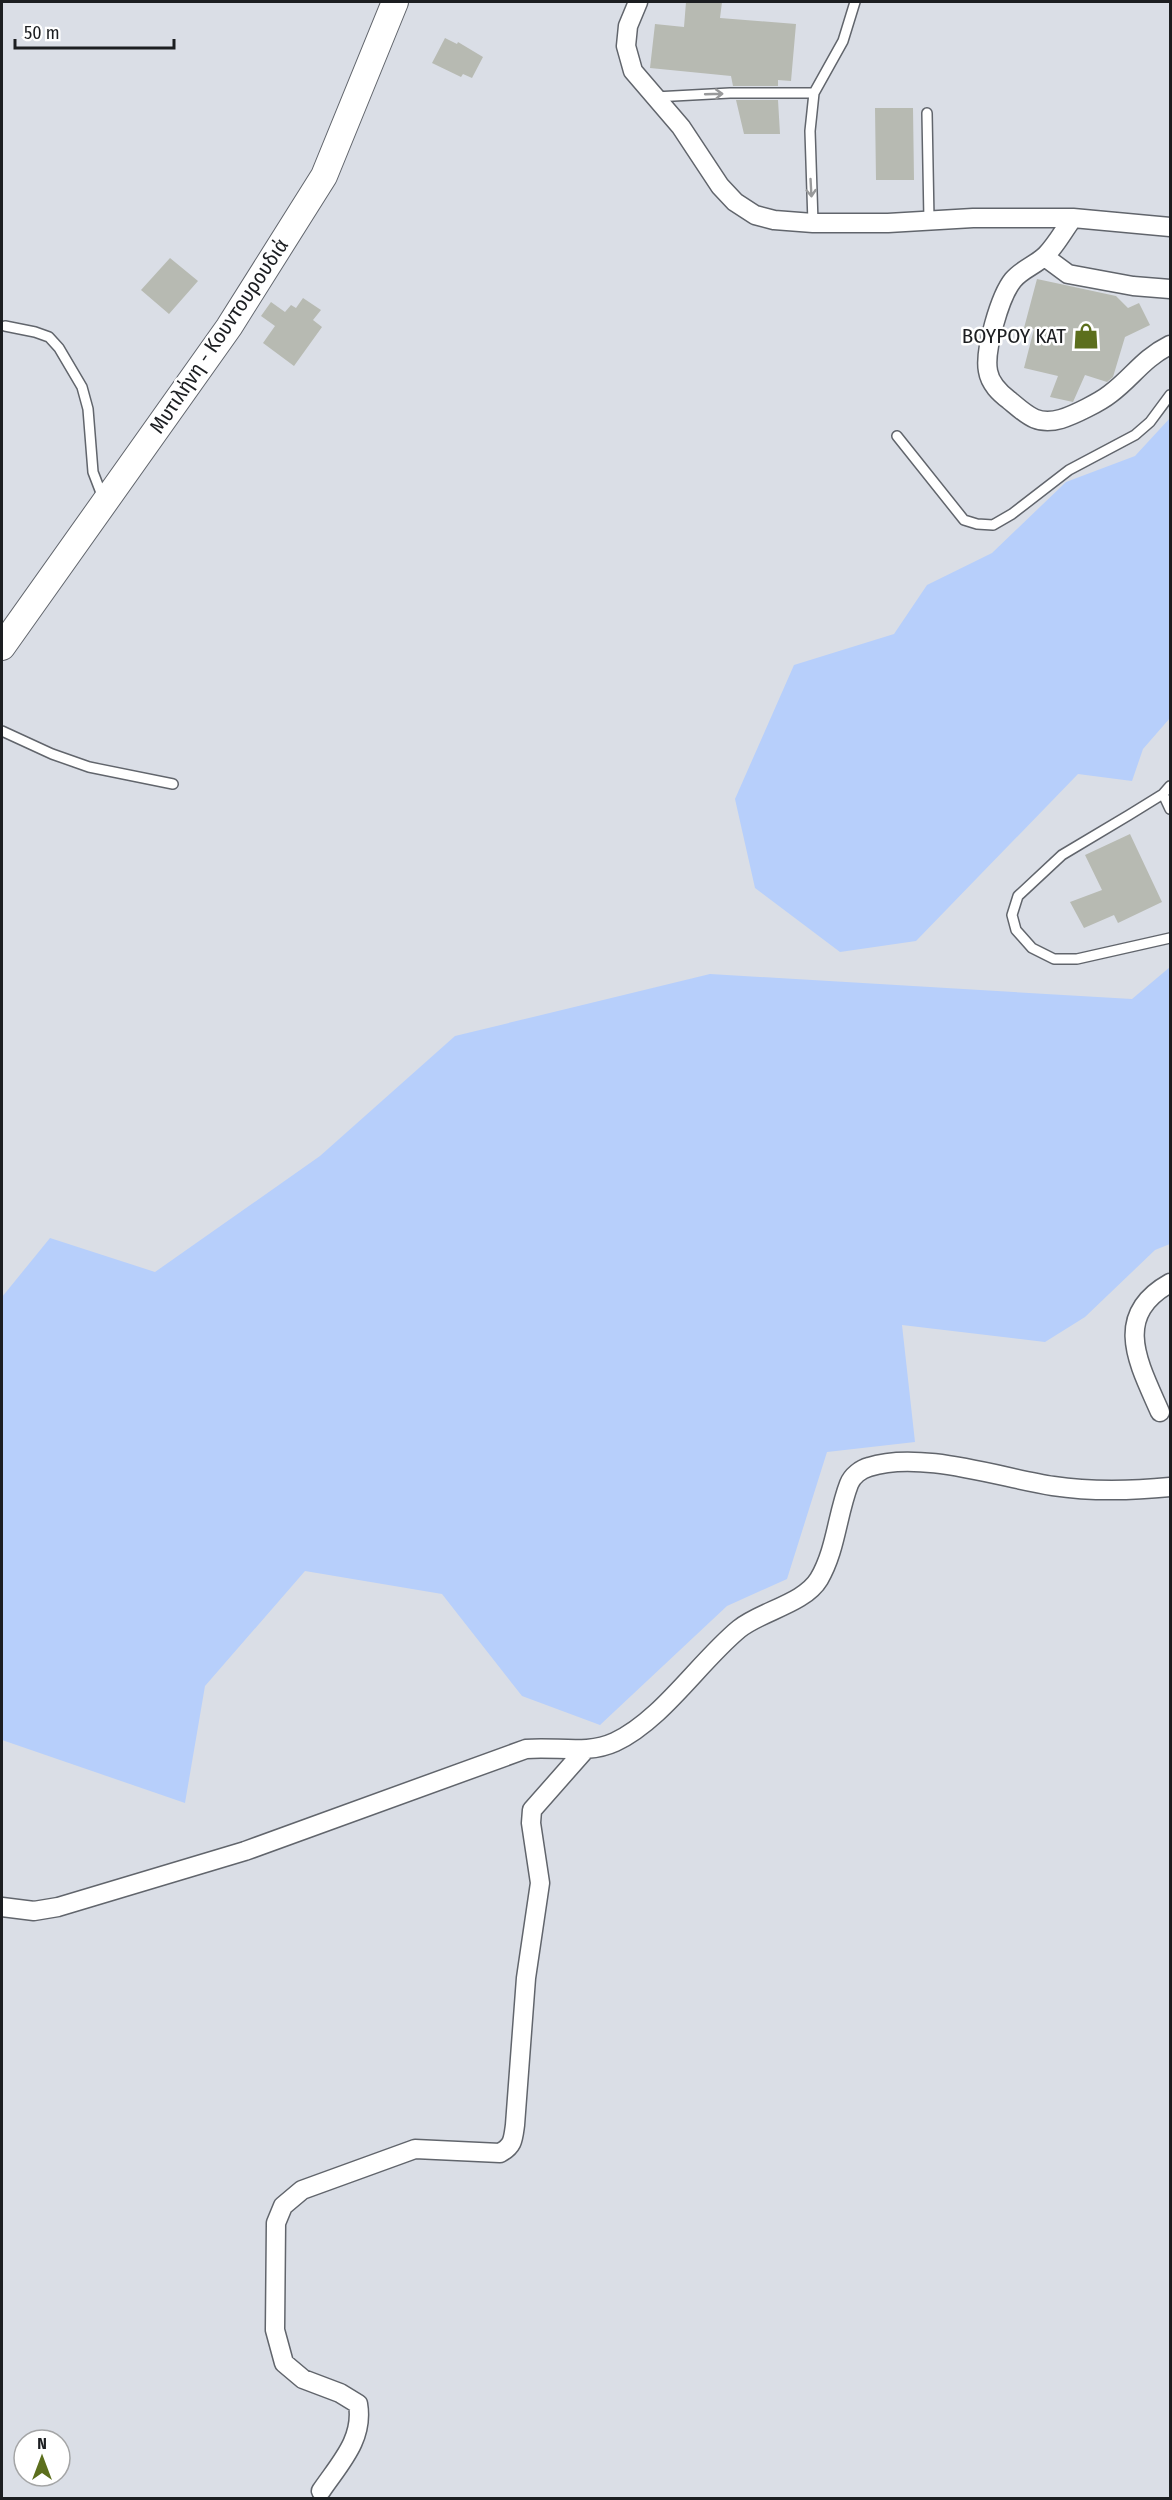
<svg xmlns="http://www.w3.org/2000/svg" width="1172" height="2500" viewBox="0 0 1172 2500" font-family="'Fira Sans Condensed',sans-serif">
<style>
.green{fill:#b7cffb}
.building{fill:#b7bab2}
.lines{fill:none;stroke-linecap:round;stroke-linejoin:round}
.service-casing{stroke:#61656c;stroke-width:12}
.minor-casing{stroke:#61656c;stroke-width:21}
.secondary-casing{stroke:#61656c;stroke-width:28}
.service{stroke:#fff;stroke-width:9}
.minor{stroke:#fff;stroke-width:18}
.secondary{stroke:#fff;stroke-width:26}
.oneway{stroke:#999a9b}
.labels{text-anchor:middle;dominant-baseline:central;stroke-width:5;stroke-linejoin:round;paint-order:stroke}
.street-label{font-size:21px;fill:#1c1e21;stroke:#fff}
.poi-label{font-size:21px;fill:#1c1e21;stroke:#fff;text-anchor:end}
</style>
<rect width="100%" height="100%" fill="#dadee6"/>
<!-- green -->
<path class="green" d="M1170 418V718L1143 749 1132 781 1078 774 916 941 840 952 755 888 735 799 794 665 894 634 927 585 992 553 1066 482 1135 456Z
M1170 967V1244L1155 1250 1085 1317 1045 1342 902 1325 915 1442 827 1452 787 1579 727 1606 600 1725 522 1696 442 1594 305 1571 205 1686 185 1803 2 1740V1297L50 1238 155 1272 320 1156 455 1036 710 974 1132 999Z"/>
<!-- building -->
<path class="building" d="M686 2H722L720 18 796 24 791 81 778 80V86H733L731 76 650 68 655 24 684 27Z
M445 38 457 44 458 42 483 57 472 78 463 74 461 77 432 63Z
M736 100H778L780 134H744Z
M875 108H913L914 180H876Z
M170 258 198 281 169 314 141 290Z
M1037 279 1116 296 1128 308 1139 303 1150 325 1125 337 1113 377 1107 382 1085 375 1073 402 1050 397 1058 376 1024 368 1034 329 1024 328Z
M303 298 321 310 313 320 322 327 294 366 263 343 275 326 261 316 271 302 285 312 291 305 296 308Z
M1130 834 1162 902 1118 923 1114 915 1084 928 1070 902 1102 890 1085 855Z"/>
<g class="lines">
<!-- service casing -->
<g class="service-casing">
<path id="service" d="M814 93 843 41 855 2
M655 97 730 93H814L810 131 813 223
M927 113 929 220
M5 326 35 332 49 337 59 348 82 387 88 409 93 472 103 498
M897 436 964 520 977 524 993 525 1012 514 1069 470 1135 435 1150 422 1170 395
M2 731 52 754 89 767 173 784
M1170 786 1163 794 1129 815 1062 855 1018 896 1012 915 1016 930 1032 948 1054 959H1077L1170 938
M1163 794 1170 809"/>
</g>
<!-- minor casing -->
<g class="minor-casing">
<path id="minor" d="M638 2 628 26 626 46 633 71 681 127 720 186 735 202 755 215 774 220 813 223H888L973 218H1073L1170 227
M1073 218C1064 230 1056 245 1046 255 1036 265 1022 269 1013 280 1000 296 984 351 988 371 990 384 1000 393 1009 400 1027 415 1037 426 1061 419 1074 415 1100 402 1110 394 1133 377 1142 359 1170 345
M1045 257 1068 274 1133 286 1170 289
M1160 1412C1139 1364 1111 1316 1170 1283
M2 1907 34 1911 58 1907 245 1851 526 1749C556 1746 587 1755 615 1742 662 1720 699 1662 739 1629 761 1611 804 1604 819 1579 836 1550 837 1515 849 1484 852 1476 861 1469 869 1467 920 1450 1001 1478 1053 1486 1093 1492 1130 1491 1170 1487
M321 2491C340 2463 364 2439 358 2404L340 2393 303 2379 284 2363 275 2330 276 2223 283 2206 302 2190 415 2149 500 2153C513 2146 513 2140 515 2125L526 1978 540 1883 531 1823 532 1810 584 1751"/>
</g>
<!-- secondary casing -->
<g class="secondary-casing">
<path id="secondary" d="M2 647 229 327 324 176 395 2"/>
</g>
<!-- service -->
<use href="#service" class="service"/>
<!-- minor -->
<use href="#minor" class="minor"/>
<!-- secondary -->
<use href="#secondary" class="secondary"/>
</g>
<!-- one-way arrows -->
<defs><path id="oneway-shaft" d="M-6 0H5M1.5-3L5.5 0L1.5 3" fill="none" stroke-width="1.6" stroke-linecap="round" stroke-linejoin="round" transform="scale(1.5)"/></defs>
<g class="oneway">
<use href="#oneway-shaft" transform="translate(714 94) rotate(-2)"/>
<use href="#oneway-shaft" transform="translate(811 188) rotate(87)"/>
</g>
<!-- icons -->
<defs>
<g id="shop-bare" transform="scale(2.07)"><path d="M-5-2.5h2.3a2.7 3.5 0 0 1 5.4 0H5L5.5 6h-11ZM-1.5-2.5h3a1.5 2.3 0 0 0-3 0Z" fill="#5c6f1d" stroke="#fff" stroke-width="2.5" paint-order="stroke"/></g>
</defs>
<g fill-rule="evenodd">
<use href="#shop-bare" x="1086" y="336"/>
</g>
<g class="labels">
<!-- street labels -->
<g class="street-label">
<text transform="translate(219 336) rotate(-56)">Μυτιλήνη - Κουντουρουδιά</text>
</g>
<!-- poi labels -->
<g class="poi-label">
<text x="1066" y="336">ΒΟΥΡΟΥ ΚΑΤ</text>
</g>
</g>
<!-- border -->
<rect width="1172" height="2500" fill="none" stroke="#1c1e21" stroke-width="6"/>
<!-- north arrow -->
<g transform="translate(42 2458)"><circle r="28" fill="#ffffff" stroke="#a4a5a6" stroke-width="1.5"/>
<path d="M0-4.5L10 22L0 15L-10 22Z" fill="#5c6f1d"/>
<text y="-9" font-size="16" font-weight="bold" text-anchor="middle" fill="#1c1e21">N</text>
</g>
<!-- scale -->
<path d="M15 39v9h159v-9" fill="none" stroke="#1c1e21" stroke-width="3"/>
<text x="24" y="39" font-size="18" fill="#1c1e21" stroke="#ffffff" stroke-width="4.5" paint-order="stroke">50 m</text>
</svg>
